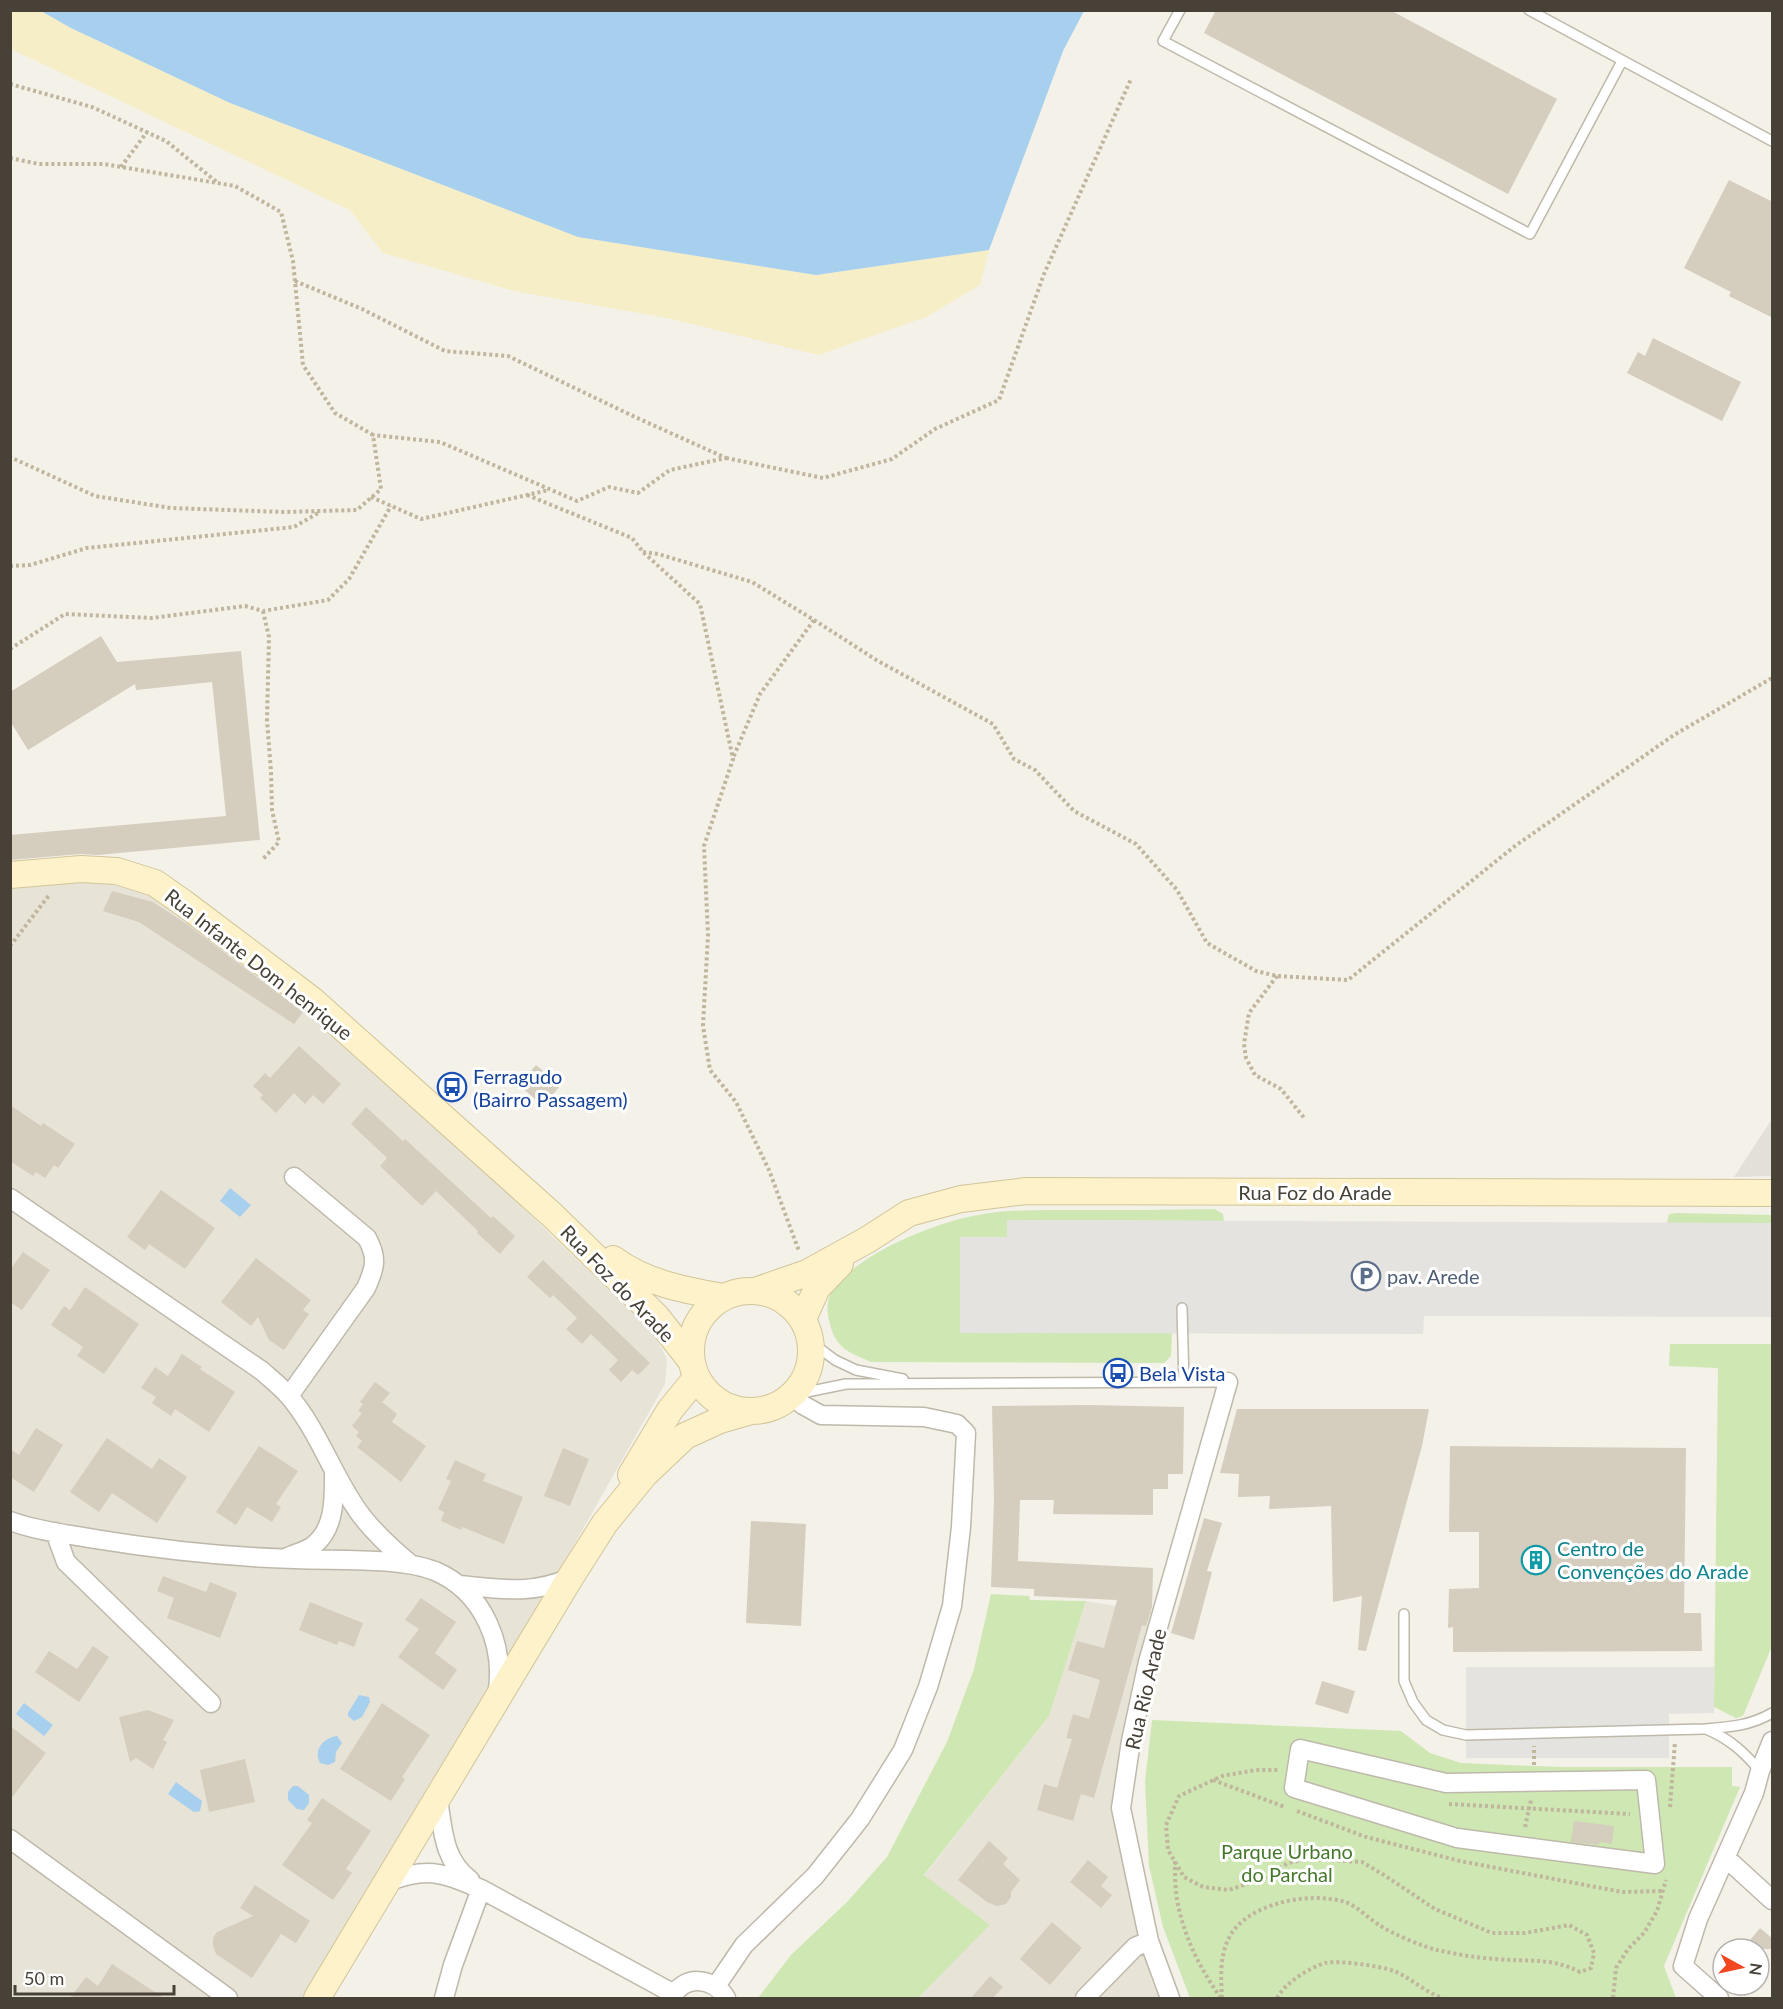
<svg xmlns="http://www.w3.org/2000/svg" width="1783" height="2009" viewBox="0 0 1783 2009" font-family="Lato,sans-serif">
<style>
.residential{fill:#e8e3d7}
.industrial{fill:#e3e0da}
.green{fill:#cee7b3}
.sand{fill:#f6eec6}
.parking{fill:#e5e3e0}
.water{fill:#a7cfee}
.building{fill:#d5cdbe}
.lines{fill:none;stroke-linecap:round;stroke-linejoin:round}
.lane-casing{stroke:#bfb9ab;stroke-width:12}
.street-casing{stroke:#bfb9ab;stroke-width:21}
.secondary-casing{stroke:#d2c599;stroke-width:28}
.path{stroke:#c0b59d;stroke-width:4;stroke-dasharray:3 3;stroke-linecap:butt}
.lane{stroke:#fff;stroke-width:9}
.street{stroke:#fff;stroke-width:18}
.secondary{stroke:#fdf2ca;stroke-width:26}
.labels{text-anchor:middle;dominant-baseline:central;stroke-width:6;stroke-linejoin:round;paint-order:stroke}
.street-label{font-size:20px;fill:#474137;stroke:#fff}
.transit-label{font-size:20px;fill:#164399;stroke:#fff;text-anchor:start}
.service-label{font-size:20px;fill:#4e5e75;stroke:#fff;text-anchor:start}
.culture-label{font-size:20px;fill:#0d838f;stroke:#fff;text-anchor:start}
.park-label{font-size:20px;fill:#46782c;stroke:#fff}
</style>
<rect width="100%" height="100%" fill="#f4f1e9"/>
<!-- residential -->
<path class="residential" d="M93 878 136 886 309 1001 425 1115 653 1332 667 1359 665 1384 515 1649 310 1998H11V886Z
M1086 1601 1152 1612 1114 1808 1151 1979 1159 1998H918L990 1925 924 1876 1049 1716Z"/>
<!-- industrial -->
<path class="industrial" d="M1772 1119V1176L1734 1177Z"/>
<!-- green -->
<path class="green" d="M1215 1209 1223 1214 1224 1221 1007 1220V1237L960 1333H1172L1171 1356 1164 1363 871 1362C849 1352 836 1349 830 1324 827 1314 826 1302 831 1293 853 1256 928 1226 968 1217 1003 1209 1038 1210 1073 1210 1120 1210 1167 1210 1215 1209Z
M1677 1213 1772 1215V1223H1667L1669 1214Z
M1670 1344H1772V1646L1743 1716 1736 1718 1714 1707 1718 1368 1669 1366Z
M991 1594 1029 1596 1030 1600 1086 1601 1049 1716 924 1875 990 1925 918 1998H758L791 1955 847 1902 887 1857 947 1742 974 1669Z
M1152 1720 1401 1731 1430 1753 1461 1763 1560 1767H1732V1786L1740 1787 1664 1966 1676 1998H1190L1163 1927 1149 1866 1145 1782Z"/>
<!-- sand -->
<path class="sand" d="M11 11H41L71 28 230 103 578 237 816 275 989 250 980 285 926 317 819 355 667 318 514 291 383 253 350 210 11 49Z"/>
<!-- parking -->
<path class="parking" d="M1007 1220 1772 1223V1317L1424 1316 1423 1334 960 1333V1237H1007Z
M1466 1667H1714V1713L1669 1714V1758H1466Z"/>
<!-- water -->
<path class="water" d="M41 11H1084L1063 51 989 250 816 275 578 237 230 103 71 28Z
M230 1188 251 1205 240 1217 220 1201Z
M359 1695 369 1697 370 1702 362 1717 354 1721 348 1716V1713Z
M24 1703 53 1725 44 1736 16 1714Z
M337 1736 342 1743 336 1752 335 1762 328 1765 320 1763C313 1750 323 1738 337 1736Z
M176 1782 202 1801 200 1811 194 1812 168 1794Z
M293 1786H298L309 1795V1803L304 1810 297 1809 288 1800V1792Z"/>
<!-- building -->
<path class="building" d="M1216 10H1390L1557 99 1508 194 1204 33Z
M1729 180 1773 202V318L1729 296 1731 292 1684 268Z
M1653 338 1741 382 1722 421 1627 373 1638 352 1645 356Z
M101 636 117 662 241 651 260 840 98 855 80 854 10 860V835L226 816 212 682 136 690 135 684 28 750 10 721V692Z
M112 891 153 902 188 925 303 1012 294 1024 139 922 103 911Z
M299 1046 341 1084 323 1104 313 1095 305 1104 294 1093 276 1113 260 1098 263 1095 253 1086 265 1073 270 1078Z
M536 1065 560 1086 543 1106 519 1085Z
M10 1105 41 1126 43 1123 75 1144 58 1168 54 1165 45 1178 36 1172 33 1176 10 1161Z
M366 1107 403 1141 405 1139 491 1218 493 1216 515 1236 500 1254 477 1233 478 1231 436 1191 422 1206 380 1166 387 1158 351 1124Z
M161 1190 215 1228 185 1269 149 1244 145 1250 127 1237Z
M23 1252 50 1270 22 1310 10 1302V1270Z
M256 1258 311 1300 303 1310 309 1314 284 1350 269 1340 258 1317 251 1326 221 1302Z
M543 1260 650 1363 638 1375 632 1370 621 1382 609 1370 618 1360 591 1334 582 1344 566 1329 577 1318 553 1295 550 1298 527 1277Z
M85 1287 139 1324 104 1374 77 1356 83 1347 51 1325 64 1306 70 1310Z
M182 1354 202 1367 200 1369 235 1392 209 1432 175 1409 171 1416 152 1403 156 1397 141 1388 155 1367 168 1376Z
M375 1382 390 1393 382 1402 397 1414 392 1422 426 1446 401 1482 357 1447 362 1441 356 1436 359 1432 352 1426 362 1413 358 1411 363 1404 360 1402Z
M1087 1405 1184 1407 1183 1474H1168V1489H1153V1515L1053 1514 1054 1500H1020L1018 1561 1153 1568 1152 1607 1146 1626 1142 1625 1094 1798 1081 1794 1073 1821 1037 1810 1044 1784 1057 1788 1072 1739 1066 1738 1073 1714 1089 1719 1100 1680 1068 1670 1077 1641 1104 1648 1117 1600 1034 1596V1589L991 1587 994 1500 992 1406Z
M1237 1409H1429L1422 1446 1366 1651 1358 1650 1362 1596 1333 1602 1331 1506 1269 1509 1270 1496 1238 1497 1239 1474 1220 1473Z
M36 1428 63 1445 34 1492 10 1477V1449L19 1455Z
M107 1438 152 1469 159 1458 187 1477 157 1523 112 1493 99 1512 70 1492Z
M259 1446 298 1471 276 1504 281 1507 272 1522 247 1507 236 1525 216 1512Z
M1450 1446 1686 1448 1684 1613H1701L1702 1651 1453 1652V1627L1448 1628 1449 1589 1479 1588V1532H1449Z
M563 1448 589 1459 570 1506 544 1496Z
M455 1460 486 1474 483 1481 523 1497 504 1544 462 1527 461 1530 441 1521 444 1512 438 1509 451 1481 446 1479Z
M1204 1518 1222 1523 1207 1571 1212 1572 1194 1640 1171 1633Z
M751 1521 806 1524 801 1626 746 1623Z
M163 1576 206 1592 210 1582 237 1593 220 1638 167 1618 174 1598 157 1591Z
M421 1598 456 1622 435 1653 457 1670 443 1690 398 1657 419 1629 405 1620Z
M310 1602 363 1623 354 1647 339 1641 337 1645 299 1630Z
M93 1646 109 1657 79 1702 35 1672 49 1651 77 1669Z
M1322 1681 1355 1691 1348 1714 1315 1704Z
M382 1703 430 1735 402 1777 405 1779 391 1801 340 1769Z
M148 1710 174 1720 163 1740 167 1742 153 1769 136 1758 130 1762 119 1717Z
M10 1726 46 1753 10 1800Z
M245 1759 255 1802 209 1812 200 1770Z
M322 1798 371 1831 346 1869 352 1873 333 1900 282 1865 312 1823 307 1820Z
M1574 1821 1614 1826 1612 1844 1600 1842 1599 1845 1571 1842Z
M989 1841 1008 1858 1003 1864 1020 1880 1011 1892V1897L1006 1904 997 1906 987 1902 958 1880Z
M1088 1860 1108 1877 1101 1886 1112 1895 1101 1908 1070 1882Z
M255 1885 310 1921 296 1943 281 1934 252 1978 216 1954 213 1946V1938L217 1932 253 1916 240 1908Z
M1052 1922 1082 1948 1050 1985 1020 1959Z
M1760 1928 1773 1939V1949H1743Z
M112 1964 164 1998H70L86 1977 98 1986Z
M990 1976 1003 1987 993 1998H971Z"/>
<g class="lines">
<!-- lane casing -->
<g class="lane-casing">
<path id="lane" d="M1180 10 1163 41 1530 234 1622 61
M1529 10 1772 141
M1182 1308 1184 1382
M811 1342 835 1360 856 1370 903 1379
M792 1395 846 1384 1228 1382
M1404 1614V1681L1413 1702 1426 1720 1443 1730 1466 1735 1704 1729C1729 1727 1750 1726 1772 1713
M1706 1729C1730 1739 1744 1752 1760 1771"/>
</g>
<!-- street casing -->
<g class="street-casing">
<path id="street" d="M10 1198 262 1371C271 1379 281 1387 289 1396 318 1430 332 1474 358 1511 372 1531 390 1547 409 1563
M289 1396 366 1288C375 1268 378 1258 367 1238L294 1177
M10 1521C37 1531 67 1534 95 1539 162 1550 228 1557 295 1559 336 1561 399 1557 435 1571 484 1592 506 1646 497 1696
M55 1532 66 1562 211 1703
M288 1557C296 1553 307 1551 314 1545 335 1528 334 1499 334 1475
M459 1585C501 1589 531 1595 570 1578
M1300 1749 1446 1783 1646 1780 1655 1864 1457 1838 1294 1788Z
M438 1799C443 1830 443 1860 470 1880
M10 1839 228 1998
M1726 1858 1772 1900
M387 1882C429 1866 442 1873 481 1889L674 1994
M716 1986 744 1945 815 1876 860 1819 903 1750 928 1687 952 1606 961 1527 966 1433 957 1424 924 1417 821 1415 803 1405 792 1395
M444 1998 453 1965 481 1889
M672 1998C683 1974 714 1977 726 1998
M1085 1998 1135 1947 1149 1941
M1170 1998 1149 1941 1121 1808 1131 1741 1148 1662 1228 1382
M1719 1998 1683 1966 1698 1919 1754 1793 1760 1771 1772 1741"/>
</g>
<!-- secondary casing -->
<g class="secondary-casing">
<path id="secondary" d="M10 875 81 869 117 871 155 883 185 904 312 1000 552 1215 656 1316 692 1362
M613 1259C645 1283 684 1290 723 1297
M758 1290 807 1273 867 1240 909 1213 961 1199 1026 1191 1772 1193
M691 1351a60 60 0 1 1 120 0a60 60 0 1 1-120 0Z
M803 1319 817 1288 840 1264
M631 1475 670 1410 697 1377
M317 1998 570 1578 605 1523 645 1474 685 1436 720 1420 751 1411"/>
</g>
<!-- path -->
<path class="path" d="M10 84 92 107 166 141 218 183
M10 158 39 164H104L235 186 281 212 293 261 303 365 335 413 373 435 381 489 357 510 283 512 171 508 95 496 10 457
M121 167 147 132
M295 281 362 309 445 351 508 356 635 417 726 458 670 470 638 493 609 487 577 501 440 442 373 435
M726 458 823 478 892 459 935 429 999 400 1044 274 1131 79
M527 495 632 538 643 552 700 604 733 759 704 846 708 935 703 1026 710 1070 736 1102 769 1170 799 1251
M371 497 421 519 549 490
M643 552 658 554 752 582 814 620 760 694 733 758
M10 566 30 565 87 548 294 527 320 512
M263 611 269 637 267 720 271 772 272 810 279 842 263 859
M814 620 878 661 993 724 1014 759 1035 770 1074 811 1136 844 1177 890 1207 943 1256 971 1277 976 1348 980 1515 846 1674 735 1772 678
M10 649 65 614 152 618 245 606 263 611 328 600 349 579 391 506
M10 946 50 894
M1277 976 1249 1013 1244 1044 1246 1058 1255 1075 1281 1089 1305 1119
M1534 1765V1746
M1213 1780 1285 1807
M1449 1804 1630 1814
M1670 1807 1675 1742
M1297 1811 1366 1837 1460 1861 1622 1892 1663 1891
M1525 1827 1531 1800
M1175 1861C1175 1874 1175 1887 1177 1899 1183 1935 1200 1969 1221 1998
M1222 1998C1221 1977 1219 1956 1230 1936 1248 1903 1311 1891 1345 1902 1357 1906 1368 1918 1379 1925 1391 1933 1423 1947 1437 1950 1456 1954 1477 1958 1496 1959 1527 1962 1551 1957 1580 1972L1591 1968 1594 1953 1587 1935 1569 1925 1525 1933H1492L1435 1909 1384 1875 1362 1862 1308 1859 1288 1863 1264 1878 1229 1890 1203 1887 1184 1877 1168 1850 1166 1825 1179 1796 1222 1776 1256 1770H1280
M1277 1998C1285 1983 1309 1968 1325 1963 1338 1960 1381 1966 1394 1971 1411 1978 1426 1993 1443 1998
M1613 1998 1616 1968 1628 1949 1644 1933 1657 1911 1666 1880"/>
<!-- lane -->
<use href="#lane" class="lane"/>
<!-- street -->
<use href="#street" class="street"/>
<!-- secondary -->
<use href="#secondary" class="secondary"/>
</g>
<!-- icons -->
<defs>
<g id="bus-ring" transform="scale(1.5)"><circle r="9.5" fill="#fff" stroke="#1a4fb4" stroke-width="1.5"/><path d="M-5-6H5V4H4V6H2V4H-2V6H-4V4H-5ZM-3.5-4V0h7V-4ZM-3.5 1.2v1.5H-2V1.2ZM2 1.2v1.5H3.5V1.2Z" fill="#1a4fb4"/></g>
<g id="parking-ring" transform="scale(1.5)"><circle r="9.5" fill="#fff" stroke="#5c6f8a" stroke-width="1.5"/><path d="M-3.5-5.5H1a3.5 3.5 0 0 1 0 7H-1V5.5H-3.5ZM-1-3.4V-.6H.8a1.4 1.4 0 0 0 0-2.8Z" fill="#5c6f8a"/></g>
<g id="building-ring" transform="scale(1.5)"><circle r="9.5" fill="#fff" stroke="#0f9aa8" stroke-width="1.5"/><path d="M-4-6H4V6H1V3H-1V6H-4ZM-2.5-4.3h1.7v1.8h-1.7ZM.8-4.3h1.7v1.8H.8ZM-2.5-1h1.7V.8h-1.7ZM.8-1h1.7V.8H.8Z" fill="#0f9aa8"/></g>
</defs>
<g fill-rule="evenodd">
<use href="#bus-ring" x="452" y="1087"/>
<use href="#parking-ring" x="1366" y="1276"/>
<use href="#bus-ring" x="1118" y="1373"/>
<use href="#building-ring" x="1536" y="1560"/>
</g>
<g class="labels">
<!-- street labels -->
<g class="street-label">
<text transform="translate(259 964) rotate(38)">Rua Infante Dom henrique</text>
<text x="1315" y="1192">Rua Foz do Arade</text>
<text transform="translate(618 1283) rotate(46)">Rua Foz do Arade</text>
<text transform="translate(1145 1689) rotate(-77)">Rua Rio Arade</text>
</g>
<!-- transit labels -->
<g class="transit-label">
<text x="473" y="1076">Ferragudo<tspan x="473" dy="23">(Bairro Passagem)</tspan></text>
<text x="1139" y="1373">Bela Vista</text>
</g>
<!-- service labels -->
<g class="service-label">
<text x="1387" y="1276">pav. Arede</text>
</g>
<!-- culture labels -->
<g class="culture-label">
<text x="1557" y="1548">Centro de<tspan x="1557" dy="23">Convenções do Arade</tspan></text>
</g>
<!-- park labels -->
<g class="park-label">
<text x="1287" y="1851">Parque Urbano<tspan x="1287" dy="23">do Parchal</tspan></text>
</g>
</g>
<!-- border -->
<rect width="1783" height="2009" fill="none" stroke="#474137" stroke-width="24"/>
<!-- north arrow -->
<g transform="translate(1741 1967) rotate(98)"><circle r="28" fill="#ffffff" stroke="#b5b3af" stroke-width="1.5"/>
<path d="M0-4.5L10 22L0 15L-10 22Z" fill="#f34620"/>
<text y="-9" font-size="16" font-weight="bold" text-anchor="middle" fill="#474137">N</text>
</g>
<!-- scale -->
<path d="M15 1985v9h159v-9" fill="none" stroke="#474137" stroke-width="3"/>
<text x="24" y="1985" font-size="18" fill="#474137" stroke="#ffffff" stroke-width="4.5" paint-order="stroke">50 m</text>
</svg>
